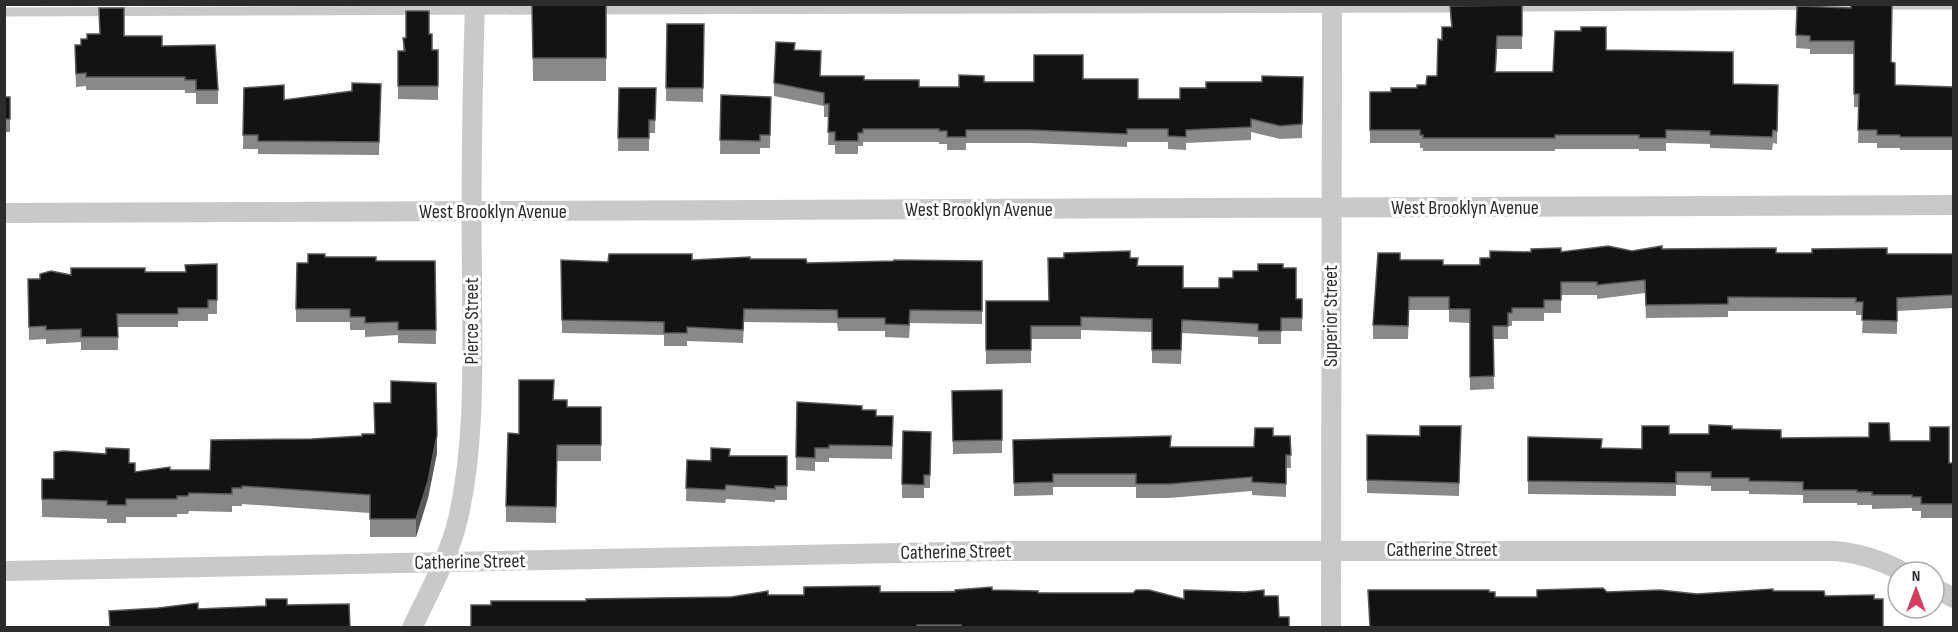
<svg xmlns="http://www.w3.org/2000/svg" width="1958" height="632" viewBox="0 0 1958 632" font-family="'Sofia Sans Condensed',sans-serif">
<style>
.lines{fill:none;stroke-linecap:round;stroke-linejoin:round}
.lane{stroke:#c9c9c9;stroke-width:9}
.street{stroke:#c9c9c9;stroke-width:20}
.wall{fill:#898989}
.shaded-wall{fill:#5a5a5a}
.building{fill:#131313;stroke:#5a5a5a;stroke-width:1.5}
.labels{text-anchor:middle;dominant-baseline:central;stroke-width:6;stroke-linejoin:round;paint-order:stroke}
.street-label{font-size:20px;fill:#2c2c2c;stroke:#fff}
</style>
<rect width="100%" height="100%" fill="#fff"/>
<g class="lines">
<!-- lane -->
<path class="lane" d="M1882 5H1954
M1510 7 1862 5
M595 10 1460 8
M4 12 542 10"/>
<!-- street -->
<path class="street" d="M4 213 1954 205
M4 571 997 551H1835C1861 553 1881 560 1903 572
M1934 588 1954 598
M412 628C429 592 449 557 458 519 476 440 472 358 472 278 471 187 472 96 475 4
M1331 628 1332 4"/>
</g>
<!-- wall -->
<path class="wall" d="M532 4H606V81H533Z
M1522 5V49H1497L1496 72H1553L1606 50 1733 84 1778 85 1777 144 1773 143 1772 150 1710 148V144L1666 143V151H1639V149H1555V151H1423V148H1420V143H1370V92H1391L1417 88 1426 85 1437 76 1442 40 1451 27 1450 6Z
M1797 6 1891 62 1895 85 1953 87V150H1900V148H1877V143H1858L1859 107H1854V54H1810V49L1796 48Z
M667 24H704L703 102 666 101Z
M429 34 432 50H438V100L398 99V51H403V38Z
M124 36 162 46 218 90V104H196V93H185V90H86V86L76 87 75 45H81Z
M795 50 821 76 919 87H959L984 82H1034L1083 79 1138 99H1180L1206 88 1262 82 1303 77 1302 138 1280 139 1251 132V140L1186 143V150L1168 149V142H1127V147L1031 143H966V150H947V144H939V142H863V146H858V154H835V145H828L829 117H824V106L774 96V83Z
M381 84 379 155 258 154V149H243L244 88 284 100 352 91Z
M619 88H656L655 133H649V151H618Z
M721 95 771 97 770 148H760V154H720Z
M4 97H10V132H4Z
M1662 249 1776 253 1953 254V308L1897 311V334L1862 333 1863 315H1856V311H1728V317L1646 318 1645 293 1597 299V295H1561V313H1544V321H1512V326H1508V339H1493L1494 389 1470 390V323L1449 322V310H1409L1408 339H1373V325L1443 265H1480L1490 258 1531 252 1632 251Z
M325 257 376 261H435L436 344 398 343V335L365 337V330H350V322H296V309L308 263Z
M1064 258H1130L1137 266 1183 288H1219L1233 278 1258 271 1283 268 1296 299H1302V331H1281V344H1258V337L1182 333 1181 364 1152 363V332L1081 330V339H1031V363L986 364V301H1048Z
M750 259 807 263 982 261V324L910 323 909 338 885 337V331H838L837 323 744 322 743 343 687 341V346H664V335L562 333 561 260 608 262Z
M217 264V314H208V321H178V327H118V350H81V342L46 344V339L29 340 28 279H40L71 275 145 272H185Z
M1002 390V453L953 454 952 391Z
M554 400 567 407H601V461H557L556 523 506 522V506Z
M797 402 862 410 876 416H893L892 459 829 458V462H815V471L796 470Z
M391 403 437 453 428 498 416 537H370V513L242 504V506H232V512L189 511 188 514H177V517H126V523H107V519L42 517V479H54L129 463 135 472 170 470H210L312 439 362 436 374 434Z
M1461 426 1459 496 1367 493V435L1420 436Z
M1732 429 1781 438 1890 441 1949 463H1953V518H1921V511H1912V508L1872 509V505H1857V503H1803V495L1749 494V491H1711V486L1676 485V496L1528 494V437L1602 448 1642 449 1669 434H1709Z
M903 431 931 432 930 488H924V498H902Z
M1290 436 1291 468H1286V497L1252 495V491L1169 498H1136V487H1053V495L1014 496 1013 440 1170 447H1254Z
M730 456H787V500H775V502L726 499 725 503 686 501 687 460 711 461Z
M992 590 1184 599 1264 596 1279 617 1289 627H471L491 605 768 595H804L880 592Z"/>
<!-- shaded-wall -->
<path class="shaded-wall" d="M437 435V453L428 498 416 537V519Z"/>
<!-- building -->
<path class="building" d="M532 4H606V58H533Z
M1851 4H1892L1891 62 1895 63V85L1953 87V137H1900V135H1877V130H1858L1859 94H1854V41H1810V36L1796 35 1797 6 1851 8Z
M1522 5V36H1497L1495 72H1553L1555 31H1581V27H1606V50L1733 52V84L1778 85 1777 131 1773 130 1772 137 1710 135V131L1666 130V138H1639V135H1555V138H1423V135H1420V130H1370V92H1391V88H1417V85H1426L1427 76H1437L1438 39 1442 40V27H1452L1450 6Z
M99 8H124V36H162V46L215 45 218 90H196V80H185V77H86V73L76 74 75 45H81V39H87V34H100Z
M406 11H429V34H432V50H438V86H398V51H405L403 38H406Z
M667 24H704L703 88H666Z
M776 42 795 43 794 50 821 51 820 76H864V80H919V87H959V75L984 76V82H1034V55H1083V79H1138V99H1180V88H1206V82H1262V76L1303 77 1302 124 1280 126 1251 119V127L1186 130V137L1168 136V129H1127V134L1031 130H966V137H947V131H939V129H863V133H858V141H835V132H828L829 104H824V93L774 83Z
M352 83 381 84 379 142 258 141V135H243L244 88 284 85V100L352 91Z
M619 88H656L655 120H649V138H618Z
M721 95 771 97 770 135H760V141L720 140Z
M4 97H10V119H4Z
M1608 246 1632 251 1662 246V249L1776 248V253H1812V249L1887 248V254H1953V295L1897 298V321L1862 320 1863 302H1856V298L1728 297V304L1646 305 1645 280 1597 285V282H1561V300H1544V308H1512V313H1508V326H1493L1494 376 1470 377V309H1449V297H1409L1408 326 1373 325 1378 253H1400V260H1443V265H1480V258H1490V251L1531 252V249L1561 248V252Z
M1130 251V258H1138L1137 266H1183V288H1219V278H1233V271H1258V264H1283V268H1296V299H1302V318H1281V331H1258V324L1182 320 1181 350H1152V319L1081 317V326H1031V350H986V301H1049L1048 258H1064V253Z
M308 254H325V257H376V261H435L436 330H398V322L365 323V317H350V309H296L297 263H308Z
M609 254H692V260L750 257V259H806L807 263 894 261V260L982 261V311L910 310 909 325 885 324V318H838L837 310 744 309 743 330 687 327V333H664V322L562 320 561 260 608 262Z
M217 264V300H208V308H178V314H117L118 337H81V329L46 330V326L29 327 28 279H40V274L51 271 71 275V268H145V272H186L185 265Z
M519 380H554L553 400H567V407H601V445H557L556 507 506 506 508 433 519 434Z
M391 381 436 383 437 435 428 481 416 519H370V495L242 486V488H232V494L189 493 188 496H177V499H126V505H107V501L42 499V479H54V452L64 451 106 454V448L129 449V463H135V472L170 467V470H210L211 440 312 439 362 436V434H375L374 403H391Z
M1002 390V440L953 441 952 391Z
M797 402 862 406V410H876V416H893L892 446 829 445V448H815V458L796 457Z
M1869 423H1889L1890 441H1930V427H1949V463H1953V504H1921V497H1912V495H1872V492H1857V490H1803V482L1749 481V478H1711V472H1676V483L1528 481V437L1602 439 1601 448 1642 449V426H1669V434H1709V425L1732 426V429L1781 430V438L1869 437Z
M1420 426H1461L1459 483 1367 480V435L1420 436Z
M1255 428H1273V436H1290L1291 455H1286V484L1252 482V477L1169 484H1136V474H1053V482L1014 483 1013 440 1171 436 1170 447H1254Z
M903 431 931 432 930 475H924V485L902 484Z
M711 448 730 449 729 456H787V486H775V489L726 485 725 490 686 488 687 460 711 461Z
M880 586V592H955V590L992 587V590L1038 591V593H1133L1136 590H1149L1184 599V590L1245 592 1264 590V596H1278L1279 617H1289V627H961V625H917V627H471V605H491V601H586V599L731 597 768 591V595H804V587Z
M1603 588 1607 592 1660 590 1697 594 1773 589V591H1824L1825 596 1874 595V599H1883V627H1370L1368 590H1489V592H1495V597H1537V590Z
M266 599H287V605L349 604 350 627H110L109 611 158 608 198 603V609L266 606Z"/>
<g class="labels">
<!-- street labels -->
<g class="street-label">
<text x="1465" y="208">West Brooklyn Avenue</text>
<text x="979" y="210">West Brooklyn Avenue</text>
<text x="493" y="212">West Brooklyn Avenue</text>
<text transform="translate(1331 316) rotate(-90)">Superior Street</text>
<text transform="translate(472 321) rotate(-90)">Pierce Street</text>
<text x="1442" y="550">Catherine Street</text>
<text transform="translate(956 552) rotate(-1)">Catherine Street</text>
<text transform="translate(470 562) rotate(-1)">Catherine Street</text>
</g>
</g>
<!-- border -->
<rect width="1958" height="632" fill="none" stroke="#2c2c2c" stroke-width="12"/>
<!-- north arrow -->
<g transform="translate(1916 590)"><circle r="28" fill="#ffffff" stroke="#ababab" stroke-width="1.5"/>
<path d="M0-4.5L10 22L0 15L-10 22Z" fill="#d73b60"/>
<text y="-9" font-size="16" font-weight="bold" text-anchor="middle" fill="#2c2c2c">N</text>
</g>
</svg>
